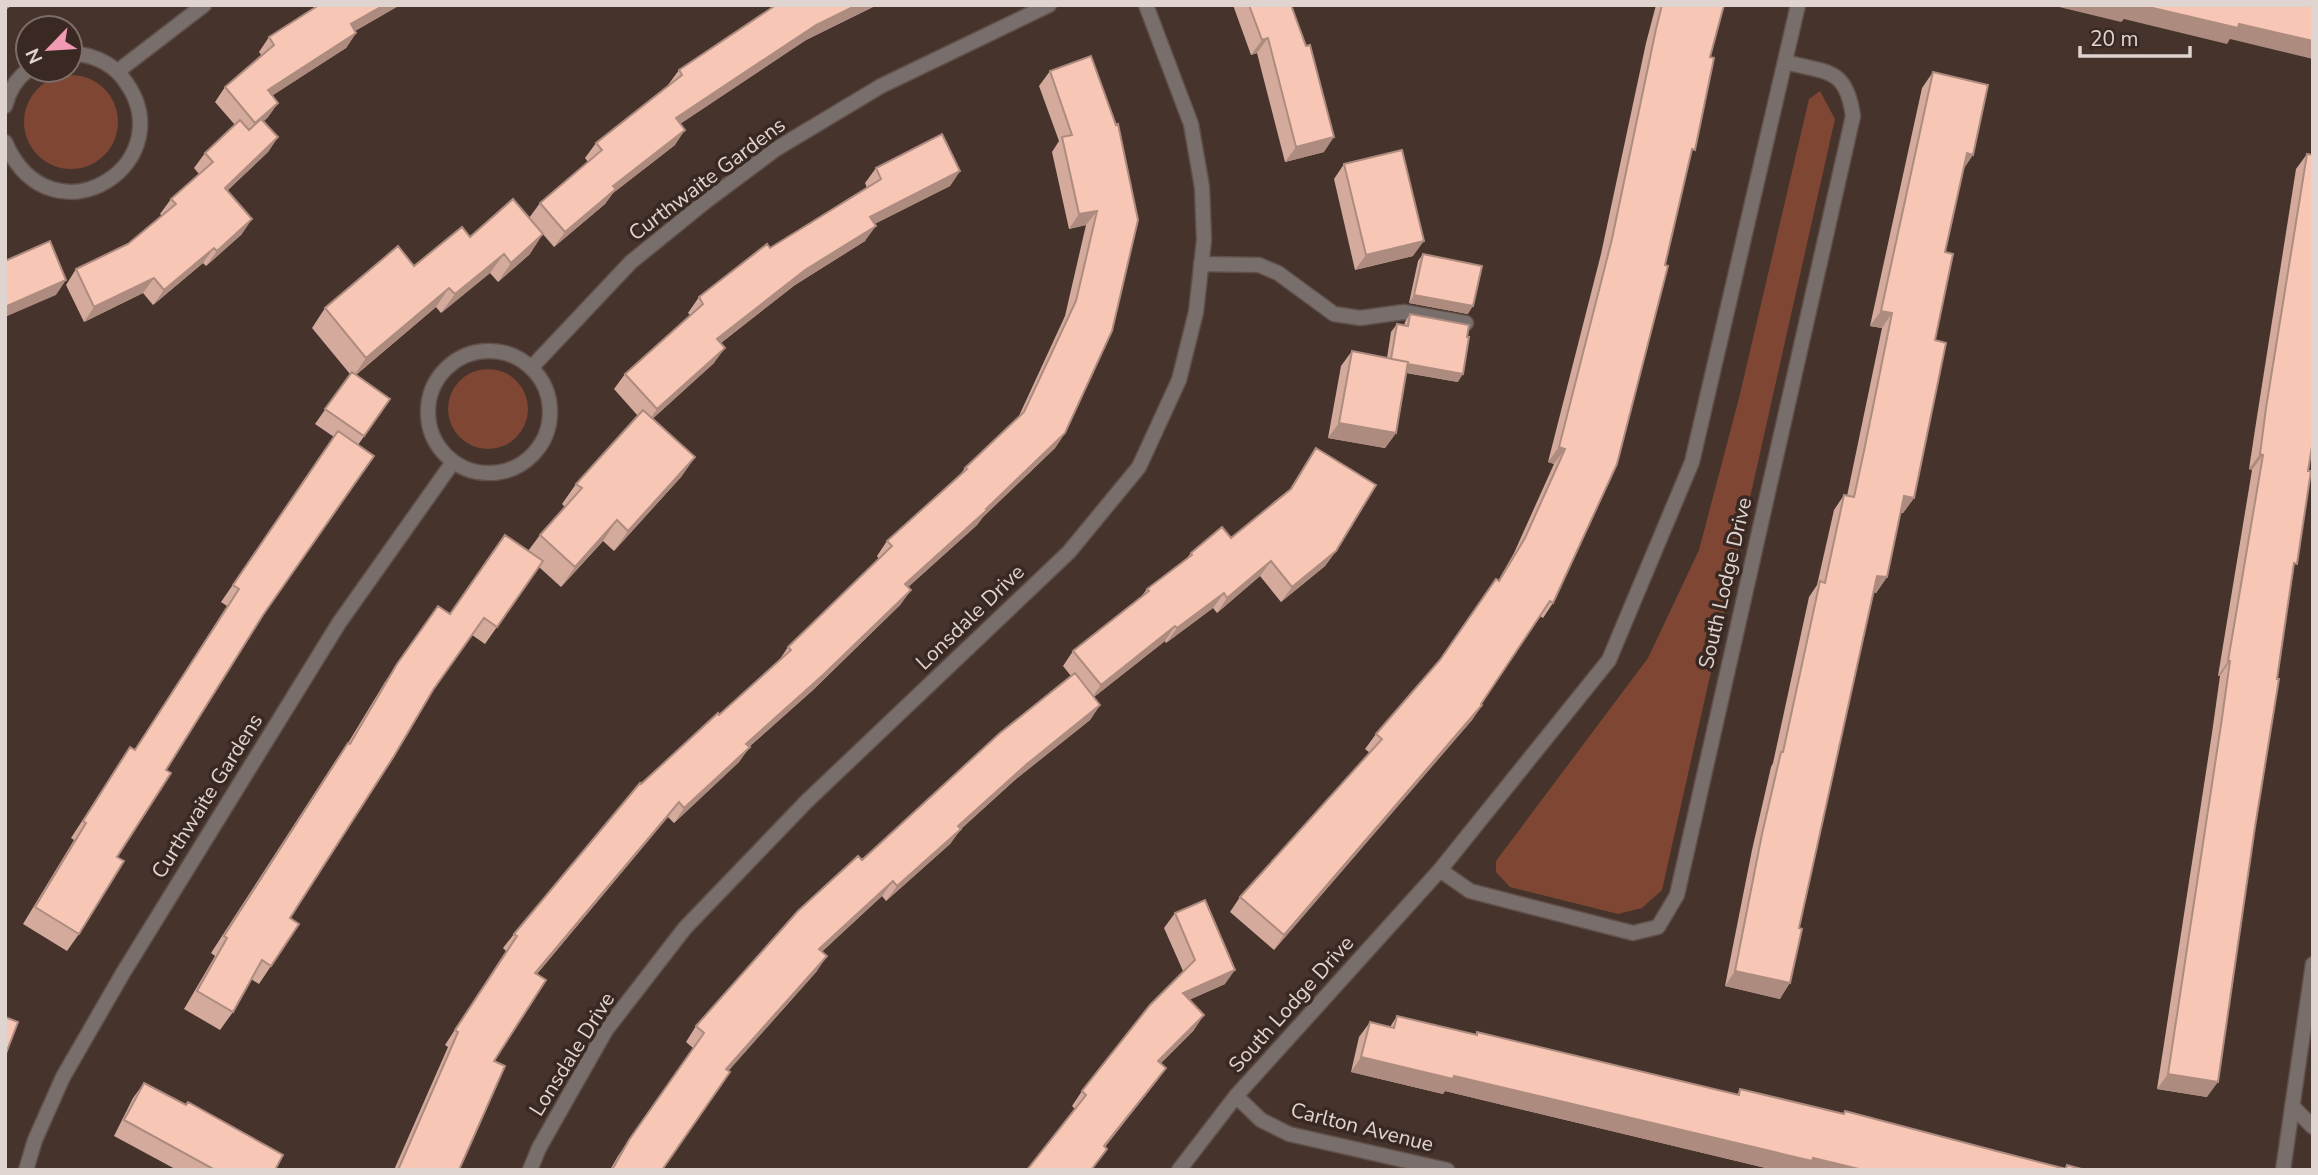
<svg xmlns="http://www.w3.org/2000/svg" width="2318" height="1175" viewBox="0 0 2318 1175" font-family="'Nunito Sans',sans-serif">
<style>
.green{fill:#7e4633}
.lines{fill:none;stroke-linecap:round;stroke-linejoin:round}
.service-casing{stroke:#61504a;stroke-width:17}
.minor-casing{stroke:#61504a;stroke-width:17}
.tertiary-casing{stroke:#61504a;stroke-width:17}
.service{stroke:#786e6b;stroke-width:14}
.minor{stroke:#786e6b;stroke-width:14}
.tertiary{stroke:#786e6b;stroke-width:14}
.wall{fill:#d4aa9c}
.shaded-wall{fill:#ad8b7f}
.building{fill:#f7c6b5;stroke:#ad8b7f;stroke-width:2}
.labels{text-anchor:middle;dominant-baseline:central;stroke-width:7;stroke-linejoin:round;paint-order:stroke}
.street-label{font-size:21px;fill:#e0d4d0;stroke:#3a2822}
</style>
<rect width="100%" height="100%" fill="#45332c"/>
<!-- green -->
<path class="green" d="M24 122a47 47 0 1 1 94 0a47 47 0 1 1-94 0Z
M1820 91 1835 119 1662 890 1642 908 1618 914 1510 887 1496 872V861L1648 658 1699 550 1739 398 1809 99Z
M448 409a40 40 0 1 1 80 0a40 40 0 1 1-80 0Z"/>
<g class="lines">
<!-- service casing -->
<g class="service-casing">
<path id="service" d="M1201 264 1259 265 1278 273 1334 314 1360 318 1404 312 1466 323"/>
</g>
<!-- minor casing -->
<g class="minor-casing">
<path id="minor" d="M118 71 204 5
M5 106C9 91 16 79 28 70
M5 142C52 250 189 161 122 77 110 62 89 53 70 54
M428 412a61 61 0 1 1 122 0a61 61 0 1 1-122 0Z
M531 368 631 262 705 202 776 149 881 86 1049 5
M1440 870 1470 891 1633 933 1658 927 1677 895 1853 116C1846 67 1827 73 1785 62
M1236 1096 1261 1120 1289 1134 1447 1170
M2292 1106 2313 1127
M26 1170 35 1140 63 1077 123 973 339 623 453 462
M530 1170 539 1148 606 1030 685 928 807 801 1069 552 1139 467 1179 380 1196 312 1204 240 1202 187 1191 124 1146 5
M1179 1170 1236 1096 1440 870 1609 660 1692 462 1798 5"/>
</g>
<!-- tertiary casing -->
<g class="tertiary-casing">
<path id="tertiary" d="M2283 1170 2313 964"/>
</g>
<!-- service -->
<use href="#service" class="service"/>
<!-- minor -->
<use href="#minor" class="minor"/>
<!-- tertiary -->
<use href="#tertiary" class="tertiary"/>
</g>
<!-- wall -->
<path class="wall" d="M319 5H400L355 31 356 33 346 48 272 95 278 103 268 117 264 121 278 137 268 152 227 191 242 234 206 266 203 263 153 305 143 293 84 322 66 285 76 269 128 244 162 216 160 214 171 199 199 174 194 168 205 153 235 125 215 102 225 87 262 56 259 52 269 37Z
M776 5H877L806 40 680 124 675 145 613 193 605 204 554 247 529 218 540 203 588 162 585 158 596 143 669 86 668 85 679 70Z
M1233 5H1291L1324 152 1285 162 1257 53 1251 55Z
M1656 5H1724L1710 57 1691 156 1553 603 1543 618 1540 616 1481 704 1482 705 1472 720 1274 950 1230 912 1240 897 1370 753 1365 749 1376 734 1439 661 1498 581 1514 553 1554 464 1548 462 1601 254 1646 43Z
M1050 71 1116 125 1065 433 1055 448 983 517 977 525 908 587 911 590 900 605 813 690 749 747 739 762 674 823 668 817 537 974 494 1061 459 1170H394L448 1047 445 1045 506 951 503 948 514 934 641 784 778 662 788 647 879 559 877 556 887 541 959 476 965 468 1018 418 1065 316 1086 225 1069 229 1052 152 1059 141 1039 86Z
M1933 72 1964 168 1945 252 1935 340 1914 498 1903 513H1900L1887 577 1876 593 1874 592 1780 999 1725 986 1752 850 1771 767 1773 763 1809 597 1817 585 1834 510 1844 495 1847 496 1882 328 1870 326 1922 88Z
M2307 154 2294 568 2207 1097 2157 1089 2212 733 2220 676H2218L2252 470 2249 469 2256 423 2296 169Z
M1344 164 1413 256 1355 270 1334 179Z
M876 168 960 171 950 186 874 224 865 241 795 285 721 343 714 363 653 418 695 457 681 477 614 551 603 541 561 587 539 567 485 644 472 635 432 691 290 918 271 966 259 984 251 979 233 1012 220 1030 184 1009 215 956 211 953 336 760 348 743 385 682 438 606 450 614 528 551 540 535 565 507 562 504 576 484 638 416 614 389 625 374 690 315 688 313 699 297 770 248 867 188 865 183Z
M470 237 530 254 498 282 490 273 441 313 436 307 356 375 390 399 358 445 263 615 166 770 117 857 79 934 67 951 23 924 74 840 71 838 130 747 135 750 227 606 221 602 334 437 315 424 350 374 312 328 325 308 414 266Z
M1423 254 1468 314 1409 303 1418 261Z
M1410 314 1458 382 1406 373 1396 433 1385 448 1328 438 1341 366 1352 351 1387 358 1391 332 1397 324 1404 326 1405 322Z
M1316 448 1336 551 1325 566 1281 602 1260 576 1217 613 1213 608 1166 643 1165 641 1094 697 1100 705 1090 720 1016 779 961 829 950 844 886 901 882 896 822 951 817 971 728 1071 662 1170H610L618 1156 693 1048 686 1042 696 1026 862 860 1071 676 1063 666 1073 651 1141 597 1147 589 1186 559 1191 553 1231 538 1288 492Z
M1175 913 1225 984 1189 1000 1194 1030 1161 1063 1166 1068 1156 1082 1105 1147 1107 1149 1092 1170H1027L1075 1109 1072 1106 1082 1091 1183 971 1164 928Z
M1397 1016 1475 1035 1477 1032 1737 1095 1740 1089 1843 1114 1845 1111 2000 1152 2065 1168 2067 1165 2085 1170H1774L1445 1091 1443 1094 1351 1072 1359 1037 1370 1022 1390 1027Z
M144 1083 186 1105 275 1170H177L114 1136 133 1098Z"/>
<!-- shaded-wall -->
<path class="shaded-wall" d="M5 5H12L5 11Z
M384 5H400L341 39 351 24Z
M857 5H877L806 40 666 133 676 118 816 25Z
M2051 5H2140L2239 24 2313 41V59L2230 39 2227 44 2124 19 2121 22Z
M356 33 346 48 258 105 268 90Z
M1268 38 1257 53 1251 55 1262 40Z
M278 103 268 117 245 137 255 123Z
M685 130 675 145 613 193 605 204 554 247 565 232 613 186Z
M278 137 268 152 214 203 225 188Z
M1334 137 1324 152 1285 162 1296 147Z
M1967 153 1973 155 1963 170Z
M960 171 950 186 859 232 870 217Z
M1097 211 1086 225 1069 229 1079 214Z
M252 219 242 234 206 266 217 251Z
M876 226 865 241 795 285 706 354 717 339 805 270Z
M543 234 530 254 498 282 511 263Z
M1424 241 1413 256 1355 270 1366 255Z
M214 248 203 263 153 305 164 290Z
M504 254 490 273 441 313 455 294Z
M154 278 143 293 84 322 94 307Z
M66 280 56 295 5 317V307Z
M449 288 436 307 353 377 366 358Z
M1414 295 1473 306 1468 314 1409 303Z
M1881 311 1892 313 1882 328 1870 326Z
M725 348 714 363 646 425 657 409Z
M1390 361 1463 374 1458 382 1385 369Z
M1339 423 1396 433 1385 448 1328 438Z
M1065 433 1055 448 983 517 977 525 895 599 905 584Z
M1559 447 1565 449 1554 464 1548 462Z
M2260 454 2263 455 2252 470 2249 469Z
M695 457 681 477 614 551 628 531Z
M1904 496 1914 498 1903 513 1893 511Z
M617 520 603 541 561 587 575 567Z
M1336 551 1325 566 1281 602 1292 587Z
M1271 561 1260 576 1217 613 1227 598Z
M1877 576 1887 577 1876 593 1867 591Z
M911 590 900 605 813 690 736 758 746 744Z
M1224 593 1213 608 1166 643 1177 628Z
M1175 626 1165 641 1090 700 1101 685Z
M2228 661H2230L2220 676H2218Z
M1100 705 1090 720 1016 779 947 841 958 826 1027 764Z
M1482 705 1472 720 1274 950 1284 935Z
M750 747 739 762 674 823 684 808Z
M679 802 668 817 525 988 535 973Z
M961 829 950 844 886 901 897 886Z
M893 881 882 896 809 964 819 949Z
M827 956 817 971 716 1085 726 1069Z
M1235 970 1225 984 1172 1007 1183 993Z
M1735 971 1790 983 1780 999 1725 986Z
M1204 1015 1194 1030 1148 1076 1158 1061Z
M1361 1057 1454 1076 1863 1170H1774L1445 1091 1443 1094 1351 1072Z
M1166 1068 1156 1082 1093 1161 1104 1146Z
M2168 1074 2218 1082 2207 1097 2157 1089Z"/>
<!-- building -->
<path class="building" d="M319 5H384L351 24 356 33 268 90 278 103 255 123 225 87 274 45 269 37Z
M776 5H857L816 25 676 118 685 130 613 186 616 189 565 232 540 203 602 150 596 143 682 75 679 70Z
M1249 5H1291L1306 46 1310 45 1334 137 1296 147 1268 38 1262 40Z
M1662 5H1724L1710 57 1714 58 1695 150 1692 149 1665 265 1668 266 1617 464 1553 603 1550 601 1481 704 1482 705 1284 935 1240 897 1382 739 1376 734 1440 660 1496 579 1499 581 1525 538 1565 449 1559 447 1612 239 1656 29Z
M2140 5H2313V41L2239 24 2238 28Z
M1091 56 1116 125 1118 124 1138 220 1112 331 1065 433 986 509 987 510 905 584 911 590 823 675 746 744 750 747 684 808 679 802 535 973 546 980 494 1061 505 1066 459 1170H398L458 1032 455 1030 517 936 514 934 640 783 641 784 718 713 719 715 791 650 788 647 892 546 887 541 967 469 965 468 1024 412 1076 301 1097 211 1079 214 1062 137 1072 135 1050 71Z
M1933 72 1988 85 1973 155 1967 153 1945 252 1953 254 1935 340 1946 343 1914 498 1904 496 1887 577 1877 576 1799 928 1802 929 1790 983 1735 971 1762 834 1781 752H1783L1820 581 1825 583 1844 495 1854 497 1864 451 1892 313 1881 311Z
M261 119 278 137 225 188 252 219 217 251 214 248 164 290 154 278 94 307 76 269 128 244 176 204 171 199 213 162 205 153 240 120 249 130Z
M942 134 960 171 870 217 876 226 805 270 717 339 725 348 657 409 625 374 703 304 699 297 767 244 770 248 881 179 876 168Z
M1402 150 1424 241 1366 255 1344 164Z
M2307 154 2313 155V440L2308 471H2311L2297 564 2294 563 2277 679H2279L2255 827 2218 1082 2168 1074 2222 718 2230 661H2228L2263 455 2260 454 2266 408Z
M513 199 543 234 511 263 504 254 455 294 449 288 366 358 325 308 398 246 414 266 462 227 470 237Z
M50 241 66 280 5 307V261Z
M1423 254 1482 266 1473 306 1414 295Z
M1410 314 1469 325 1467 337H1469L1463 374 1408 364V362L1391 359 1397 324 1408 326Z
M1352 351 1408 362 1396 433 1339 423Z
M352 372 390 399 364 436 325 409Z
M643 410 695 457 628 531 617 520 575 567 540 535 582 488 576 484Z
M338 431 374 456 263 615 166 770 171 773 117 857 124 861 79 934 35 907 86 823 83 821 130 747 135 750 239 589 233 585Z
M1316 448 1376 485 1336 551 1292 587 1271 561 1227 598 1224 593 1177 628 1175 626 1101 685 1073 651 1149 591 1147 589 1192 555 1191 553 1222 527 1231 538 1291 489Z
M505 535 543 561 497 627 484 618 433 690 394 756 290 918 299 924 271 966 262 960 233 1012 197 991 227 938 224 936 348 743 350 744 397 664 438 606 450 614Z
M1075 673 1100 705 1027 764 958 826 961 829 897 886 893 881 819 949 827 956 726 1069 730 1072 662 1170H612L629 1140 704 1033 696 1026 798 911 858 856 862 860 1000 733Z
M1205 900 1235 970 1183 993 1204 1015 1158 1061 1166 1068 1104 1146 1107 1149 1091 1170H1027L1086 1095 1082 1091 1150 1005 1195 960 1175 913Z
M1397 1016 1477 1035V1032L1739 1095 1740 1089 1844 1114 1845 1111 2000 1152 2066 1169 2067 1165 2085 1170H1863L1813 1158 1812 1161 1454 1076 1453 1079 1361 1057 1370 1022 1394 1028Z
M5 1017 18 1022 5 1056Z
M144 1083 186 1105 188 1102 283 1155 275 1170H215L124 1120Z"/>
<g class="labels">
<!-- street labels -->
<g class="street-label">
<text transform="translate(707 179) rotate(-37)">Curthwaite Gardens</text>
<text transform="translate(1725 583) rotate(-77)">South Lodge Drive</text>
<text transform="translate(970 617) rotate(-44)">Lonsdale Drive</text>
<text transform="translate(207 796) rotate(-58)">Curthwaite Gardens</text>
<text transform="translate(1291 1004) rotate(-48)">South Lodge Drive</text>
<text transform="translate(572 1054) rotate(-58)">Lonsdale Drive</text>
<text transform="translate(1362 1127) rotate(14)">Carlton Avenue</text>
</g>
</g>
<!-- border -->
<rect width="2318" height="1175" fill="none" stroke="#e0d4d0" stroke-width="14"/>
<!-- north arrow -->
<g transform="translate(49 49) rotate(245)"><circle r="33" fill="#3a2822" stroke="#7c6d68" stroke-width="2"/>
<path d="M0-5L12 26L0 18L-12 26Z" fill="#f19ab3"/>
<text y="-10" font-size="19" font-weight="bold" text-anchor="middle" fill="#e0d4d0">N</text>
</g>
<!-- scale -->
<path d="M2080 46v10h110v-10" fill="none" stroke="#e0d4d0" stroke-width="3.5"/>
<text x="2090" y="46" font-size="21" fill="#e0d4d0" stroke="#3a2822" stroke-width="5" paint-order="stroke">20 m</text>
</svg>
